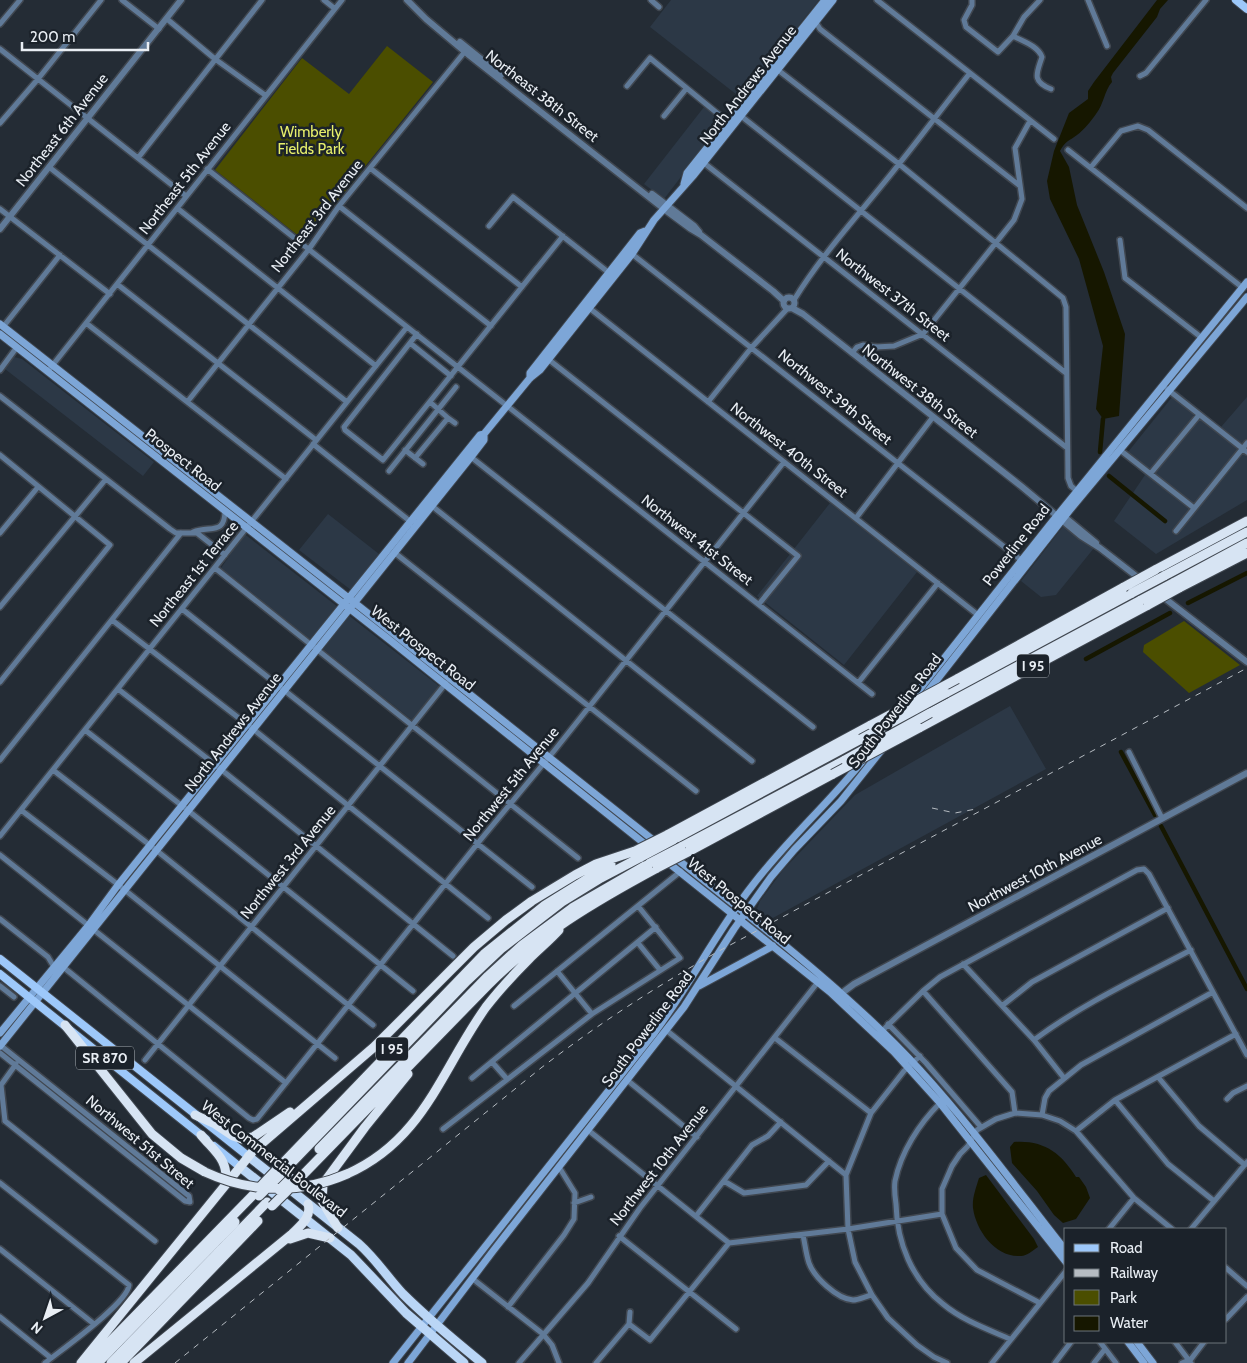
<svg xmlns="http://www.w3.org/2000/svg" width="1247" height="1363" viewBox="0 0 1247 1363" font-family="Cabin,sans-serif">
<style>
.built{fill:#2c3846}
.green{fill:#4b4e00}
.water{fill:#161700}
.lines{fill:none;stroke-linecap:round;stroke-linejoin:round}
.canal{stroke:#161700;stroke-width:4.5}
.minor-casing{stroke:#404750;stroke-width:8}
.tertiary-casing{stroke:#404750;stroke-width:9}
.secondary-casing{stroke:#404750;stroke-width:9}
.primary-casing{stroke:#404750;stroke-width:10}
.trunk-casing{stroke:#404750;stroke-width:11}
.motorway-casing{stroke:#404750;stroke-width:11}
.minor{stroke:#607a98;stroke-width:5}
.tertiary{stroke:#607a98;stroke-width:6}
.secondary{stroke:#7da6d7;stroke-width:7}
.primary{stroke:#9dc8fa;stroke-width:8}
.trunk{stroke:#bad6f6;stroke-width:9}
.motorway{stroke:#d7e4f3;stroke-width:9}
.rail{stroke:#b6bcc2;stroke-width:1;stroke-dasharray:6 6;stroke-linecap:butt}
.motorway-bridge-casing{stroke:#404750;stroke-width:11;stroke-linecap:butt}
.motorway-bridge{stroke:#d7e4f3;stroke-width:9}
.labels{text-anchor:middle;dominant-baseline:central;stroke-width:5;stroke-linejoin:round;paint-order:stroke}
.shield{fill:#1b222a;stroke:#abb1b7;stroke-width:1}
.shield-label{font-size:14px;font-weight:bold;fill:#e9eef4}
.street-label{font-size:15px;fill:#e9eef4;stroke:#1b222a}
.park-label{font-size:15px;fill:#e7ef6b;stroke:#1b222a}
</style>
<rect width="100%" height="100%" fill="#242c35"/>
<!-- built -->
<path class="built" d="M671 0H819L741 98 650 27Z
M704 107 723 122 664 199 644 184Z
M14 357 22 359 154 462 143 476 5 369Z
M1177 391 1221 427 1247 397V500L1156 554 1114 521 1145 475 1124 457Z
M830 503 917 572 844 665 757 596Z
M328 514 379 554 351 590 299 550Z
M229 522 439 686 412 720 221 568 230 555 214 542Z
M1064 525 1094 548 1056 595 1041 597 1021 581Z
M1010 706 1046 769 771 919 757 909 760 901 783 870 855 795Z"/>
<!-- green -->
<path class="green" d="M387 46 433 82 305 241 215 170 302 58 349 94Z
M1184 621 1240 665 1189 693 1143 652 1144 645Z"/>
<!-- water -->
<path class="water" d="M1157 0H1168L1160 9 1157 17 1113 73 1111 77 1112 82C1104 91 1104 104 1096 114 1091 121 1084 130 1077 135 1069 141 1065 141 1060 151L1069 167 1077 205 1104 272 1125 334 1119 416 1103 419 1096 409 1103 346 1079 259 1050 199 1047 181 1054 151 1069 113 1088 99V91L1094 82Z
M1014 1142C1044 1140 1061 1153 1076 1177H1079L1086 1187 1090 1198 1076 1219 1063 1223 1054 1215 1037 1191 1012 1163 1010 1147Z
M986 1175 1034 1239 1038 1247C1033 1250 1027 1256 1021 1256 996 1258 976 1231 973 1208 972 1198 976 1188 979 1178Z"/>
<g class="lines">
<!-- canal -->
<path class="canal" d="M1100 452 1103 419
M1109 476 1165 521
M1188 603 1247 573
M1086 659 1170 613
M1121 752 1155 815
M1161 826 1247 989"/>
<!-- minor casing -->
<g class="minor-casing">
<path id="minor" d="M122 0 159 29
M324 0 334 8
M651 0 659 7
M877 0 1054 139
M972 0V5L964 20 966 27 998 52 1013 36C1024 42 1038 46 1042 57 1037 73 1031 81 1051 89
M1088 0 1107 46
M167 19 215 59 265 95
M815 21 820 29 1020 186
M0 24 20 0
M1013 36 1024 17 1040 0
M0 49 186 196
M778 70 899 164 1063 298 1066 307 1068 478 1071 486 1077 491
M1140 76 1146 73 1206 0
M627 86 650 58 728 122
M664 116 686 89
M741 116 1066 373
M0 123 38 79 101 0
M1068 150 1243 288
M138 158 262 0
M704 163 1066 447
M49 167 347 402
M1091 167 1121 131 1138 126 1148 130 1247 208
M370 168 522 287
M207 169 872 694
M339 206 491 326
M177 208 376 366
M0 209 110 294
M489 226 513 197 608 272
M1120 240 1125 278 1202 338
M632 254 1021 560
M538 267 563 236
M117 284 316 440
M794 300C824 251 864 209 899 164 923 134 946 103 970 73
M588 307 978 615
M86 323 286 479
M3 327 60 255
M417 334 344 427 345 430 383 460 537 268
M410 343 451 376
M852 353 857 347 863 345 876 347 894 346 923 334 1014 220 1022 199 1015 148 1030 121
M548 359 798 556 759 604
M862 361 876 347
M0 370 17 347
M48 371 342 0
M1167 389 1247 452
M0 396 170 529 176 533H197L225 555
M188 401 309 249 339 206 467 49
M430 402 448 418
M708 402 752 347 787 309
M313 444 411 522
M405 450 423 464
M1120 450 1194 508
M0 455 110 545 0 682
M471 457 813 727
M415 458 448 418 455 423
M389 471 456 387
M1151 473 1199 415
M432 506 752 761
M856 518 933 417
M1176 531 1247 443
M193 532C210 525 225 536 225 510
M0 533 38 487
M395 553 696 791
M215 568 578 858
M0 607 106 479
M182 609 532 887
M112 620 253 729 488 918
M858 683 938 583
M118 689 213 763 453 956
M85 730 190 812 413 991
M1129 752 1162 818
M0 760 181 533
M53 770 151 846 373 1025
M21 810 116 883 335 1058
M0 836 407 327
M0 855 286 1083
M0 919 48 957 54 967
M638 943 660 970
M963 964 1034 1040 1064 1078
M62 966 249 1118 253 1120 257 1119 482 838 554 751 784 462
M557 971 592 1014
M0 986 14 997
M923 991 1012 1092 1015 1113 1042 1115 1060 1121 1076 1131 1134 1198 1172 1229
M1003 1005 1032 982 1168 908
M514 1006 681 871
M888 1024 926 1063 981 1127
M666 1030 846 1175
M882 1031 923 991 940 977 1137 870 1144 869 1149 874 1247 1055
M775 1038 871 1113
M1034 1040C1082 1004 1138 978 1191 950
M0 1045 189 1196 190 1202
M0 1053 185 1201 190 1202
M920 1056 904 1071 871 1113 846 1175 848 1229 855 1262 872 1295 888 1318 917 1345 934 1357 947 1363
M145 1060 446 683
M492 1062 507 1079
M1158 1077 1199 1126 1245 1165
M472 1078 656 927
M627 1080 697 1137
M1227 1099 1233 1093 1247 1086
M1115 1100 1168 1164 1214 1201
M940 1103C919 1124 901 1152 895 1181 894 1188 895 1197 896 1204 897 1243 912 1280 943 1304 962 1320 987 1329 1010 1339
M1015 1113 996 1119 977 1130 968 1146 960 1154 952 1166 942 1189V1214L956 1248 977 1270 1040 1303
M1042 1115 1045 1098 1049 1091 1081 1065 1213 992
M5 1121 155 1241
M5 1121 1 1085 16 1064
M443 1129 592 1014 680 958 638 906
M588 1130 729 1243
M1076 1131 1115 1100 1236 1034
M724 1181 744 1193 806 1185 829 1161
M0 1183 129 1285C128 1303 61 1350 45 1363
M574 1203 591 1197
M696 1216 752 1145 768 1136 781 1122
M1109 1229 1134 1198
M1191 1229 1247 1162
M803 1235C805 1244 806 1254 809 1263 814 1277 837 1299 853 1300 859 1300 866 1296 872 1295
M619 1236 736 1329
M729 1243 848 1229 942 1214
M0 1249 94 1324
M1226 1268 1247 1286
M473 1279 543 1334 552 1345 559 1363
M508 1307 564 1235 574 1219 575 1193 559 1167
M0 1317 51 1358
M1226 1319 1247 1297
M629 1324 650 1340 729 1243
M1100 1342 1116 1363
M1175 1342 1191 1363
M519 1363 588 1283 640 1208 818 982
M596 1363 629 1324 630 1312
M992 1363 1066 1271
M1055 1363 1071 1342
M1094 1363 1105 1349
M1182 1363 1189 1360
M1188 1363 1204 1342"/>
</g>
<!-- tertiary casing -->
<g class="tertiary-casing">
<path id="tertiary" d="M407 0 426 19 470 56 664 209 691 229 701 235 773 291 784 301
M460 42 501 75
M652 194 694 226 699 232
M0 229 181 0
M783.5 303a5.5 5.5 0 1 1 11 0a5.5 5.5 0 1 1-11 0Z
M792 308 803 314 1021 486 1081 536 1100 548 1247 662
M1061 514 1096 543
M838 996 854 984 1247 773"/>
</g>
<!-- secondary casing -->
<g class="secondary-casing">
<path id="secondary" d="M684 184 687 173 825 0
M0 324 360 607 765 929C820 974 873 1019 920 1070 972 1127 1018 1190 1066 1251
M0 334 391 641 830 992 894 1052 940 1103 1066 1262
M530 378V373L640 233 645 231
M925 695 1069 511 1247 297
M908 704 1052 522 1247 282
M699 986 773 946
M0 1033 88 926 118 885 480 435 484 434 530 378 540 370 632 254 654 220 693 176 833 0
M0 1046 471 457 484 440V434
M1128 1342 1144 1363
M1137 1342 1153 1363
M393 1363 655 1032C690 985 716 932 752 886 787 840 830 802 866 757
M408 1363 493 1251 684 1007 734 929 771 877 794 850 841 801 884 747"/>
</g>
<!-- primary casing -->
<g class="primary-casing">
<path id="primary" d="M1236 0 1247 9
M0 959 248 1156
M0 974 206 1139
M214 1146 240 1167"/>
</g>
<!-- trunk casing -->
<g class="trunk-casing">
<path id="trunk" d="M248 1156 359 1244C376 1259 388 1278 403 1294 428 1319 455 1341 482 1363
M240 1167 351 1255 406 1313 464 1363"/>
</g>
<!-- motorway casing -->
<g class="motorway-casing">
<path id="motorway" d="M1155 570 1247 521
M1164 576 1247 532
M1173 583 1247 543
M1179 588 1247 553
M957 679 1124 587
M946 693 1132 593
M930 713 1141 600
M919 728 1148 605
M667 835 871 725
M673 840 861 739
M681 847 845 760
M688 852 833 774
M65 1025 152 1134 181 1158 205 1172
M195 1115 215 1124 233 1136 242 1139 253 1137 290 1112
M201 1135C216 1153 228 1159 226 1184
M319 1149 488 976 522 945 572 908 650 863
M278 1168 484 954 545 905 611 864
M283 1172 467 981 501 949 562 902 601 878 641 857
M347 1174C424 1140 441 1070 486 1007 499 990 514 974 529 959 539 949 550 940 559 930
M296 1182 488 985C538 935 594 902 657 868
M338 1228 322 1201 323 1184 365 1127 408 1074
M290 1239 308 1233 330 1238
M81 1363 253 1151 374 1047 474 947 506 920 532 901 575 875 596 864 635 851
M89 1363 255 1193
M98 1363 235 1222
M111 1363 267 1202
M121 1363 258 1221
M134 1363 292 1234C301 1225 312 1217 308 1204"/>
</g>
<!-- minor -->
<use href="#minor" class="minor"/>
<!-- tertiary -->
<use href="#tertiary" class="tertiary"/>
<!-- secondary -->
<use href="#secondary" class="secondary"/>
<!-- primary -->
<use href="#primary" class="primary"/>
<!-- trunk -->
<use href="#trunk" class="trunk"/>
<!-- motorway -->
<use href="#motorway" class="motorway"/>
<!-- rail -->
<path class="rail" d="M932 808 955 813 976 809
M175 1363 541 1068C598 1024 657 986 719 951L1247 668"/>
<!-- motorway-bridge casing -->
<g class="motorway-bridge-casing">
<path id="motorway-bridge" d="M1124 587 1155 570
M1132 593 1164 576
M1141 600 1173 583
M1148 605 1179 588
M871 725 957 679
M861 739 946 693
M845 760 930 713
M833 774 919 728
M635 851 667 835
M641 857 673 840
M650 863 681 847
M657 868 688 852
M205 1172C250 1193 301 1194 347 1174
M259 1188 278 1168
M279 1190 291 1178
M259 1196 283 1172
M272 1206 291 1187"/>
</g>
<!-- motorway-bridge -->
<use href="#motorway-bridge" class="motorway-bridge"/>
</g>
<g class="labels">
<!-- shield labels -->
<g class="shield">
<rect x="1017" y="654.5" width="32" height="23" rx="4"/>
<rect x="376" y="1037.5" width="32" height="23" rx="4"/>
<rect x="76" y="1046.5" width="58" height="23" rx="4"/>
</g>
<g class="shield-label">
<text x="1033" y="666">I 95</text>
<text x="392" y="1049">I 95</text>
<text x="105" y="1058">SR 870</text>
</g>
<!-- street labels -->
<g class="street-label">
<text transform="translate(748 85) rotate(-52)">North Andrews Avenue</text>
<text transform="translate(542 96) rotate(38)">Northeast 38th Street</text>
<text transform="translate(62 130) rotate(-52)">Northeast 6th Avenue</text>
<text transform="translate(185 178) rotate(-52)">Northeast 5th Avenue</text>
<text transform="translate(317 216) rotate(-52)">Northeast 3rd Avenue</text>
<text transform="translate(893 295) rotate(38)">Northwest 37th Street</text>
<text transform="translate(920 391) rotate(38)">Northwest 38th Street</text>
<text transform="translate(835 397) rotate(39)">Northwest 39th Street</text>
<text transform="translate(789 450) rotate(38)">Northwest 40th Street</text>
<text transform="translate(183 460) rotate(38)">Prospect Road</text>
<text transform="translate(697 540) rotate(38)">Northwest 41st Street</text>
<text transform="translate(1016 545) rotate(-52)">Powerline Road</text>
<text transform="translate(194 574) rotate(-51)">Northeast 1st Terrace</text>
<text transform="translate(423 648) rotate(38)">West Prospect Road</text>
<text transform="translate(895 711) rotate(-52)">South Powerline Road</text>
<text transform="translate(233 732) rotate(-52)">North Andrews Avenue</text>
<text transform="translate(511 784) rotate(-51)">Northwest 5th Avenue</text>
<text transform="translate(288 862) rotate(-51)">Northwest 3rd Avenue</text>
<text transform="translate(1035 873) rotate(-28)">Northwest 10th Avenue</text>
<text transform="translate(739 901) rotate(39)">West Prospect Road</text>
<text transform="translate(647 1029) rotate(-53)">South Powerline Road</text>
<text transform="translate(140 1142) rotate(40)">Northwest 51st Street</text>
<text transform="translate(274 1159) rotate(38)">West Commercial Boulevard</text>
<text transform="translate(659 1165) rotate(-52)">Northwest 10th Avenue</text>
</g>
<!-- park labels -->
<g class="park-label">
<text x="311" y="132">Wimberly<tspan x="311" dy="17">Fields Park</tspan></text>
</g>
</g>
<!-- legend -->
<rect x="1064" y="1228" width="162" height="115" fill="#1b222a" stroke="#6d747b"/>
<rect x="1074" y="1244" width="25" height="8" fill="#9dc8fa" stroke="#6d747b"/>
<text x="1110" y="1253" font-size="15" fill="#e9eef4">Road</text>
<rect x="1074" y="1269" width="25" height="8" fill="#b6bcc2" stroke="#6d747b"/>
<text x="1110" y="1278" font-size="15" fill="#e9eef4">Railway</text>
<rect x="1074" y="1290" width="25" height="15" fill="#4b4e00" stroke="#6d747b"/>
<text x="1110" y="1303" font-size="15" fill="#e9eef4">Park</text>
<rect x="1074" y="1316" width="25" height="15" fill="#161700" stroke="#6d747b"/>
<text x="1110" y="1328" font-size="15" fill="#e9eef4">Water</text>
<!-- north arrow -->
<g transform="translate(45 1318) rotate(220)" stroke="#1b222a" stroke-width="4" paint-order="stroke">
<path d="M0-4L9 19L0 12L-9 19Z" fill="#e9eef4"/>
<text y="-8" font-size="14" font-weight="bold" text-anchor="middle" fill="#e9eef4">N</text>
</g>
<!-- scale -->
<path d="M22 42v8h126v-8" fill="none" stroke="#e9eef4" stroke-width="2.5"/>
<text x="30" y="42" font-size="15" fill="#e9eef4" stroke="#1b222a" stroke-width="4" paint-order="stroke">200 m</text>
</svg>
